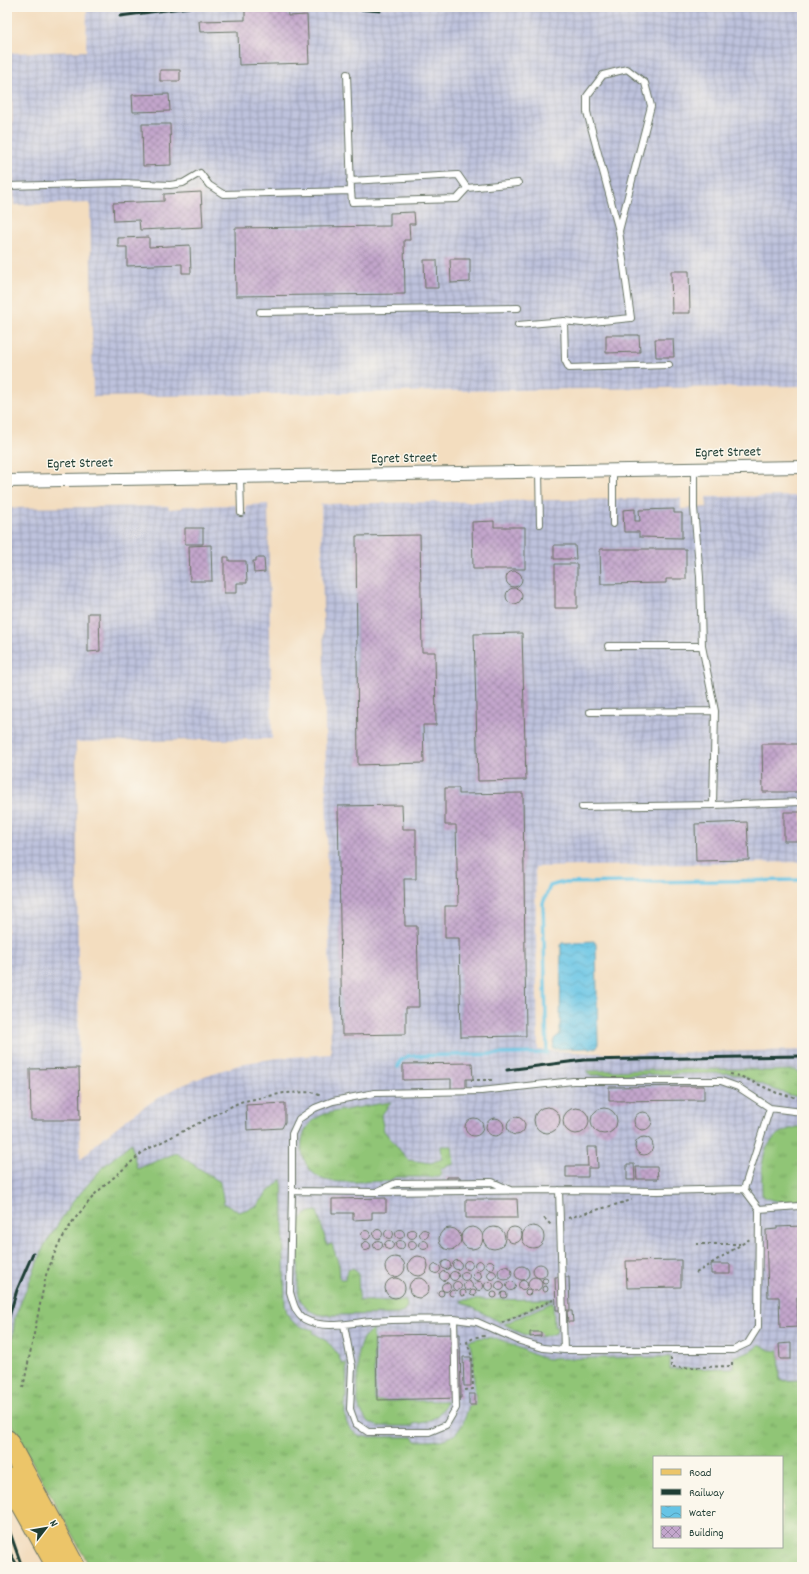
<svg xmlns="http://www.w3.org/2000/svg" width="809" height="1574" viewBox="0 0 809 1574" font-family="Dekko,sans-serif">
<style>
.industrial{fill:url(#industrial-grid)}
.grass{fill:url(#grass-tufts);stroke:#588155;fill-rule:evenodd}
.water{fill:url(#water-waves);stroke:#42808c}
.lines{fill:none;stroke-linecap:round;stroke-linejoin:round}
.stream{stroke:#66c4e5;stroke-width:3.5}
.building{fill:url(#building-cross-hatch)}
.lane-casing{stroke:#697565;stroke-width:8}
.street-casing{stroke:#697565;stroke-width:14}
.primary-casing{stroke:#697565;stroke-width:22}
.path{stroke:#697565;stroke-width:2;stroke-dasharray:3 3;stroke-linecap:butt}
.lane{stroke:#fff;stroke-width:6}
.street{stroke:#fff;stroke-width:12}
.primary{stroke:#ecc569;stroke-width:20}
.rail{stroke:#1f3d34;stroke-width:3}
.labels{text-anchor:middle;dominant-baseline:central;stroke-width:3;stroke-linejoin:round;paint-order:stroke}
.street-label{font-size:14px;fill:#1f3d34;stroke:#fbf7ec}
</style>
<defs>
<pattern id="industrial-grid" width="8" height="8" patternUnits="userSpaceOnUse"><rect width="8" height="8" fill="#bec2dd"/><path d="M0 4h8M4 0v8" fill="none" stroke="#9a9fb4"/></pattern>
<pattern id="grass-tufts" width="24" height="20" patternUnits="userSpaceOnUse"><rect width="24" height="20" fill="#90c576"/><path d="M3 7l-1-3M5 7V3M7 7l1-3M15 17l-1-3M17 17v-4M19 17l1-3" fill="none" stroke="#75a162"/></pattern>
<pattern id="water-waves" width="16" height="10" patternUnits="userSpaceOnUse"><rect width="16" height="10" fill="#66c4e5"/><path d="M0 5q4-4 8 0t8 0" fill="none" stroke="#53a0ba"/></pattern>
<pattern id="building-cross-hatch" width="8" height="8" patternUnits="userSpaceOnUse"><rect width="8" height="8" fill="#c3a6cc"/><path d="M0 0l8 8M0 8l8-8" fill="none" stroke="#9e88a6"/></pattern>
</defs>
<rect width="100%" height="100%" fill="#fbf7ec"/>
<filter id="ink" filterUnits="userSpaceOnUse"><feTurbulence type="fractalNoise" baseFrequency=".025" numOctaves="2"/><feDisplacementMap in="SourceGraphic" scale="8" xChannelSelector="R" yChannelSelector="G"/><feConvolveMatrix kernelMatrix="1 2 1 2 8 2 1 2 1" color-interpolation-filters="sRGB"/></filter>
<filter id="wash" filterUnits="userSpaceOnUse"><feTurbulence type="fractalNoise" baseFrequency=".012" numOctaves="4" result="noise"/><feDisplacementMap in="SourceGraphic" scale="16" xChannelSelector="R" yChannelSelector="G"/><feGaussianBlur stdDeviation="0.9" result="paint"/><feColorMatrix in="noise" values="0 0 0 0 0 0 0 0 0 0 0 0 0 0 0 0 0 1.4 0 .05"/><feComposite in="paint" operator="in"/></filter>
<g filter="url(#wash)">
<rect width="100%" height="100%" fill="#f3ddbf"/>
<!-- industrial -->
<path class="industrial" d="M87 7H802V386L518 390 93 397 90 203 14 205 11 53 86 51Z
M802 496V862L535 867 538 1050 615 1054 802 1050V1453L41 1465 7 1405V508L168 506 169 509 182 508 183 506 236 505 237 513H246V505L268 504 272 739 76 742 80 1160 100 1140 128 1118 153 1101 178 1087 207 1075 245 1063 278 1058 331 1054 321 504 681 498V509L707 507 706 497Z"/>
<!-- grass -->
<path class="grass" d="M747 1069 764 1071 795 1070 802 1075C802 1083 798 1089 798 1097 774 1092 754 1078 730 1073L591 1075 586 1071Z
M391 1102 381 1116 384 1131 408 1160 431 1163 442 1159 441 1146H452L454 1164 441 1168 440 1177H395L389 1181C374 1181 339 1184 325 1180 308 1174 300 1157 302 1141 304 1128 313 1118 325 1114 331 1112 339 1111 346 1110 361 1107 376 1104 391 1102Z
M796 1127H802V1197C794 1203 770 1203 762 1195V1191C761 1161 761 1136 796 1127Z
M131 1143 137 1169 176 1153 220 1182 224 1204 239 1212 257 1206 267 1193 282 1179 285 1305C289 1324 297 1326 314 1330L313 1333C328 1340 336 1349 342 1364L346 1363C346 1373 347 1382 346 1392 345 1412 340 1424 360 1437H413L416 1441C450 1441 460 1440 469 1405H475L473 1356 469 1341C498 1328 521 1354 547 1359L670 1357V1369L734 1368V1356C744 1355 752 1352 760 1344L769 1350 779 1351 780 1381 802 1380V1567H90L7 1416V1385L15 1317 44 1246 71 1204 103 1167ZM654 1457H782V1547H654Z
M317 1211 327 1245 332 1244 339 1265 340 1279H345L347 1270 353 1268 358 1272 359 1301H406L407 1306 403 1312 398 1314 323 1315C308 1313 301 1305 298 1291L299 1223C303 1215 307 1212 317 1211Z
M554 1299 500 1322 462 1302 461 1300Z
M553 1302 554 1327H557L556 1333C532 1341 524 1335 504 1324Z
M373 1328 375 1401H447C441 1416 430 1423 413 1424V1426H378L367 1421 360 1410 358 1403V1351L363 1338Z"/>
<!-- water -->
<path class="water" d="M594 941 596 944 598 1043 597 1048 553 1049 554 1039 560 1034 561 945 563 943Z"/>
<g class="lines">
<!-- stream -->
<path class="stream" d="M398 1067 400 1061 408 1056 547 1053 543 903 550 886 560 883 802 880"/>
</g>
<g id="blocks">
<!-- building -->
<path class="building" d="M245 7H287L288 16 307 15 309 63 239 65 238 31 200 32 199 21 245 20Z
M160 70H180V81H160Z
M169 94 170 111 133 112 132 95Z
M142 124H170L171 165 143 166Z
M201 192 203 227 140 230 139 220 114 221 113 203 164 201V194Z
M414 212 415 224H409L410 240H404L405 294 236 296 235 228 390 226V213Z
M149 237V247L190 245 191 273H182V264L127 266V247H118V238Z
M450 259H470V282L451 283Z
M424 260H437L438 288H425Z
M671 271H689L690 313H672Z
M606 335H639L640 352 606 353Z
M655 339H673L674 357H656Z
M635 509V521H640L639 510 674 509V513H682V538L639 537V532H624L623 510Z
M494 521V527H525V569H473L472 522Z
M185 528H203V544H185Z
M420 535 422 652H435L436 725H423L424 763 358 765 356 536Z
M211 545 212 581H190L189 546Z
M554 545H575L576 559H554Z
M600 549H686V579H666V583L601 584Z
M224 557H229V561H246L247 583H237V593H224Z
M256 558H264L265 572 254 573 253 561H256Z
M555 564H577V608H555Z
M506 579a8 8 0 1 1 16 0a8 8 0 1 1-16 0Z
M506 596a8 8 0 1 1 16 0a8 8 0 1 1-16 0Z
M88 613H99L100 651 88 652Z
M522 633 526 780 478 781 474 634Z
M762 744H802V792H763Z
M445 788H459V794L523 793 526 1036 461 1037 459 938H445V906H458L456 825H445Z
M402 805 403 829H416V879H404L405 926H417L419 1007H406V1034L342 1035 338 806Z
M784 812H802V841H784Z
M747 822 749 860 696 861 695 824Z
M472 1063 473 1079H466V1089H451V1079L403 1080V1064Z
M79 1068 80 1120H31L30 1069Z
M704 1086V1100L609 1101V1087Z
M285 1103V1122L282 1128 247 1130 246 1105Z
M534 1120a13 13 0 1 1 26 0a13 13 0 1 1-26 0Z
M563 1121a13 13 0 1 1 26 0a13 13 0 1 1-26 0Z
M591 1121a13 13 0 1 1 26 0a13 13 0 1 1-26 0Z
M634 1121a9 9 0 1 1 18 0a9 9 0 1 1-18 0Z
M507 1126a9 9 0 1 1 18 0a9 9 0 1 1-18 0Z
M465 1127a9 9 0 1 1 18 0a9 9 0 1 1-18 0Z
M486 1127a9 9 0 1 1 18 0a9 9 0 1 1-18 0Z
M635 1146a9 9 0 1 1 18 0a9 9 0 1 1-18 0Z
M587 1147H597L598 1168H588V1177H566V1166H588Z
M627 1164H634L635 1180H627Z
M636 1167H657L658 1179H637Z
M446 1177H460L461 1188H446Z
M386 1198V1212H372V1219L353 1220V1213H332V1199Z
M466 1199H517L518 1218H466Z
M802 1226V1297H797L798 1327 780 1328 779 1297H768L766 1230 777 1229V1227Z
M522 1237a11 11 0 1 1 22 0a11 11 0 1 1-22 0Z
M461 1238a11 11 0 1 1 22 0a11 11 0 1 1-22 0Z
M483 1238a11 11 0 1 1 22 0a11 11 0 1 1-22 0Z
M506 1235a8 8 0 1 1 16 0a8 8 0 1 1-16 0Z
M439 1239a11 11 0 1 1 22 0a11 11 0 1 1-22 0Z
M407.5 1234a4.5 4.5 0 1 1 9 0a4.5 4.5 0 1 1-9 0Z
M384.5 1234a4.5 4.5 0 1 1 9 0a4.5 4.5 0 1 1-9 0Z
M373.5 1234a4.5 4.5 0 1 1 9 0a4.5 4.5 0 1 1-9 0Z
M419.5 1234a4.5 4.5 0 1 1 9 0a4.5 4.5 0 1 1-9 0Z
M395.5 1234a4.5 4.5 0 1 1 9 0a4.5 4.5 0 1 1-9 0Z
M361.5 1235a4.5 4.5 0 1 1 9 0a4.5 4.5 0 1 1-9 0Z
M407.5 1245a4.5 4.5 0 1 1 9 0a4.5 4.5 0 1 1-9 0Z
M384.5 1245a4.5 4.5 0 1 1 9 0a4.5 4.5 0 1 1-9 0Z
M395.5 1245a4.5 4.5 0 1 1 9 0a4.5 4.5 0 1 1-9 0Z
M419.5 1245a4.5 4.5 0 1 1 9 0a4.5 4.5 0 1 1-9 0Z
M373.5 1245a4.5 4.5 0 1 1 9 0a4.5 4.5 0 1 1-9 0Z
M361.5 1246a4.5 4.5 0 1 1 9 0a4.5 4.5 0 1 1-9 0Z
M408 1266a10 10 0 1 1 20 0a10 10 0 1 1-20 0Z
M385 1267a10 10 0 1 1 20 0a10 10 0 1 1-20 0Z
M681 1260V1287L627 1288 626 1261Z
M463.5 1265a4.5 4.5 0 1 1 9 0a4.5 4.5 0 1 1-9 0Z
M485.5 1265a4.5 4.5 0 1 1 9 0a4.5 4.5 0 1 1-9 0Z
M452.5 1265a4.5 4.5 0 1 1 9 0a4.5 4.5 0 1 1-9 0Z
M441.5 1265a4.5 4.5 0 1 1 9 0a4.5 4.5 0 1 1-9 0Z
M474.5 1265a4.5 4.5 0 1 1 9 0a4.5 4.5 0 1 1-9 0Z
M711 1264H730V1274H711Z
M533 1271a7 7 0 1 1 14 0a7 7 0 1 1-14 0Z
M431.5 1269a4.5 4.5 0 1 1 9 0a4.5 4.5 0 1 1-9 0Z
M498 1273a7 7 0 1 1 14 0a7 7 0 1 1-14 0Z
M515 1273a7 7 0 1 1 14 0a7 7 0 1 1-14 0Z
M487.5 1275a4.5 4.5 0 1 1 9 0a4.5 4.5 0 1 1-9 0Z
M439.5 1276a4.5 4.5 0 1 1 9 0a4.5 4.5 0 1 1-9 0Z
M460.5 1276a4.5 4.5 0 1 1 9 0a4.5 4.5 0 1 1-9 0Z
M449.5 1276a4.5 4.5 0 1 1 9 0a4.5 4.5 0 1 1-9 0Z
M472.5 1276a4.5 4.5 0 1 1 9 0a4.5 4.5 0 1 1-9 0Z
M555 1277H569L570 1310H556Z
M528 1284a7 7 0 1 1 14 0a7 7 0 1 1-14 0Z
M542 1281a3 3 0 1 1 6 0a3 3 0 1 1-6 0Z
M409 1288a10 10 0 1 1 20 0a10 10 0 1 1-20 0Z
M385 1288a10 10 0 1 1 20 0a10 10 0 1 1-20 0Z
M518.5 1285a4.5 4.5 0 1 1 9 0a4.5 4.5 0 1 1-9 0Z
M484.5 1286a4.5 4.5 0 1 1 9 0a4.5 4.5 0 1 1-9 0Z
M452.5 1286a4.5 4.5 0 1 1 9 0a4.5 4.5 0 1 1-9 0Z
M495.5 1286a4.5 4.5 0 1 1 9 0a4.5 4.5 0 1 1-9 0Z
M463.5 1286a4.5 4.5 0 1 1 9 0a4.5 4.5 0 1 1-9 0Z
M474.5 1286a4.5 4.5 0 1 1 9 0a4.5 4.5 0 1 1-9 0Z
M506.5 1286a4.5 4.5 0 1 1 9 0a4.5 4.5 0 1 1-9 0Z
M441.5 1287a4.5 4.5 0 1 1 9 0a4.5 4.5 0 1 1-9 0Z
M542 1289a3 3 0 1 1 6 0a3 3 0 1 1-6 0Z
M525 1292a3 3 0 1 1 6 0a3 3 0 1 1-6 0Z
M470 1293a3 3 0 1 1 6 0a3 3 0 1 1-6 0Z
M449 1293a3 3 0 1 1 6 0a3 3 0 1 1-6 0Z
M438 1293a3 3 0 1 1 6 0a3 3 0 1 1-6 0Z
M460 1293a3 3 0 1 1 6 0a3 3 0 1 1-6 0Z
M501 1295a3 3 0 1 1 6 0a3 3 0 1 1-6 0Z
M491 1295a3 3 0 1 1 6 0a3 3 0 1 1-6 0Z
M567 1311H572L573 1322H568Z
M530 1332H541V1336L530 1337Z
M460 1334 461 1398 377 1400 376 1335Z
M791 1343V1359H780L779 1344Z
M463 1357H471V1386H464Z
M469 1394H475V1405H469Z"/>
</g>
</g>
<g filter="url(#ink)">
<use href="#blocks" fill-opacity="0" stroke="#697565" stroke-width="1"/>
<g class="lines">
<!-- lane casing -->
<g class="lane-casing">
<path id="lane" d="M347 74 351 191 352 202 457 199 467 188
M350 181 458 175 467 188 518 183
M7 186 121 183 170 185 183 183 200 173 209 185 223 194 351 191
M260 312 518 308
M564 321 565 360 569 368 669 365
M518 325 564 321 582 323 631 318 619 231 587 112V96L603 75 627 69 645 83 651 106 619 231
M613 470V524
M539 472 540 524
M240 477 241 513
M608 646H702
M590 712 715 711 702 646 700 577 694 508V469
M713 805 715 711
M582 807 713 805 802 802
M770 1108 744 1189 658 1191 559 1190 375 1192 292 1191V1134L299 1119 315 1108 333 1101 375 1093 481 1091 573 1081H721L738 1087 770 1108 802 1112
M744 1189 759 1209 799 1206 802 1207
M559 1190 564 1350
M292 1191 290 1292C293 1302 295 1313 304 1319 324 1330 350 1323 371 1321 399 1319 427 1320 454 1319
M378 1191 396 1183 492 1182 510 1190
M344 1325 352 1366 350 1409 355 1423 368 1432H429L446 1425 456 1408 454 1319 477 1322 520 1341 543 1348 564 1350H733L748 1343 758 1327 759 1209"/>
</g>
<!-- street casing -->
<g class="street-casing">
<path id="street" d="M7 481 802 467"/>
</g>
<!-- primary casing -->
<g class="primary-casing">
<path id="primary" d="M7 1440 75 1567
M7 1478 57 1567"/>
</g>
<!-- path -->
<path class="path" d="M730 1074 740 1076 777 1093 802 1099
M471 1080H494
M544 1218 552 1226
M568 1218 632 1200
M696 1244H740
M696 1273 750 1239
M502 1323 553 1300
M671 1358V1368L732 1366V1359
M23 1388 46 1275 58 1245 73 1221 96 1193 144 1151 240 1102 284 1093 312 1092 321 1096
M465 1390 473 1389 472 1357 467 1342 475 1337 485 1336"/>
<!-- lane -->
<use href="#lane" class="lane"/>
<!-- street -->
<use href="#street" class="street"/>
<!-- primary -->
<use href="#primary" class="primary"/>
<!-- rail -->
<path class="rail" d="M336 7 380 11
M120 16 189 7
M507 1070 584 1060 802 1056
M7 1323 17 1290 33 1253
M7 1524 22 1567
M7 1548 18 1567"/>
</g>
</g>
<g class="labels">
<!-- street labels -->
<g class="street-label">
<text transform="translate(728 453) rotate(-1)">Egret Street</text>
<text transform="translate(404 459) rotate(-1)">Egret Street</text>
<text transform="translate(80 464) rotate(-1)">Egret Street</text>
</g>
</g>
<!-- margin -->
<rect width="809" height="1574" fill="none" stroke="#fbf7ec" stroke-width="24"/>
<!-- legend -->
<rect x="653" y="1456" width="130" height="92" fill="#fbf7ec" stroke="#a3ada2"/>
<rect x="661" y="1469" width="20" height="6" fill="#ecc569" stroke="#a3ada2"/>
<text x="689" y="1476" font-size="12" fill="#1f3d34">Road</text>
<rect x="661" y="1489" width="20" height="6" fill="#1f3d34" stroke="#a3ada2"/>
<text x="689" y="1496" font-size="12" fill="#1f3d34">Railway</text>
<rect x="661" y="1506" width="20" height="12" fill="url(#water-waves)" stroke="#a3ada2"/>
<text x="689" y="1516" font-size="12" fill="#1f3d34">Water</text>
<rect x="661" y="1526" width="20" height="12" fill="url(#building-cross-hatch)" stroke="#a3ada2"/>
<text x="689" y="1536" font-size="12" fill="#1f3d34">Building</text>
<!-- north arrow -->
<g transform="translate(46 1528) rotate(59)" stroke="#fbf7ec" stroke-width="3" paint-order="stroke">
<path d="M0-3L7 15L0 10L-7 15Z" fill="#1f3d34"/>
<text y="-6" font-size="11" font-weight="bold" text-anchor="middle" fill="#1f3d34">N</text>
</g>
</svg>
